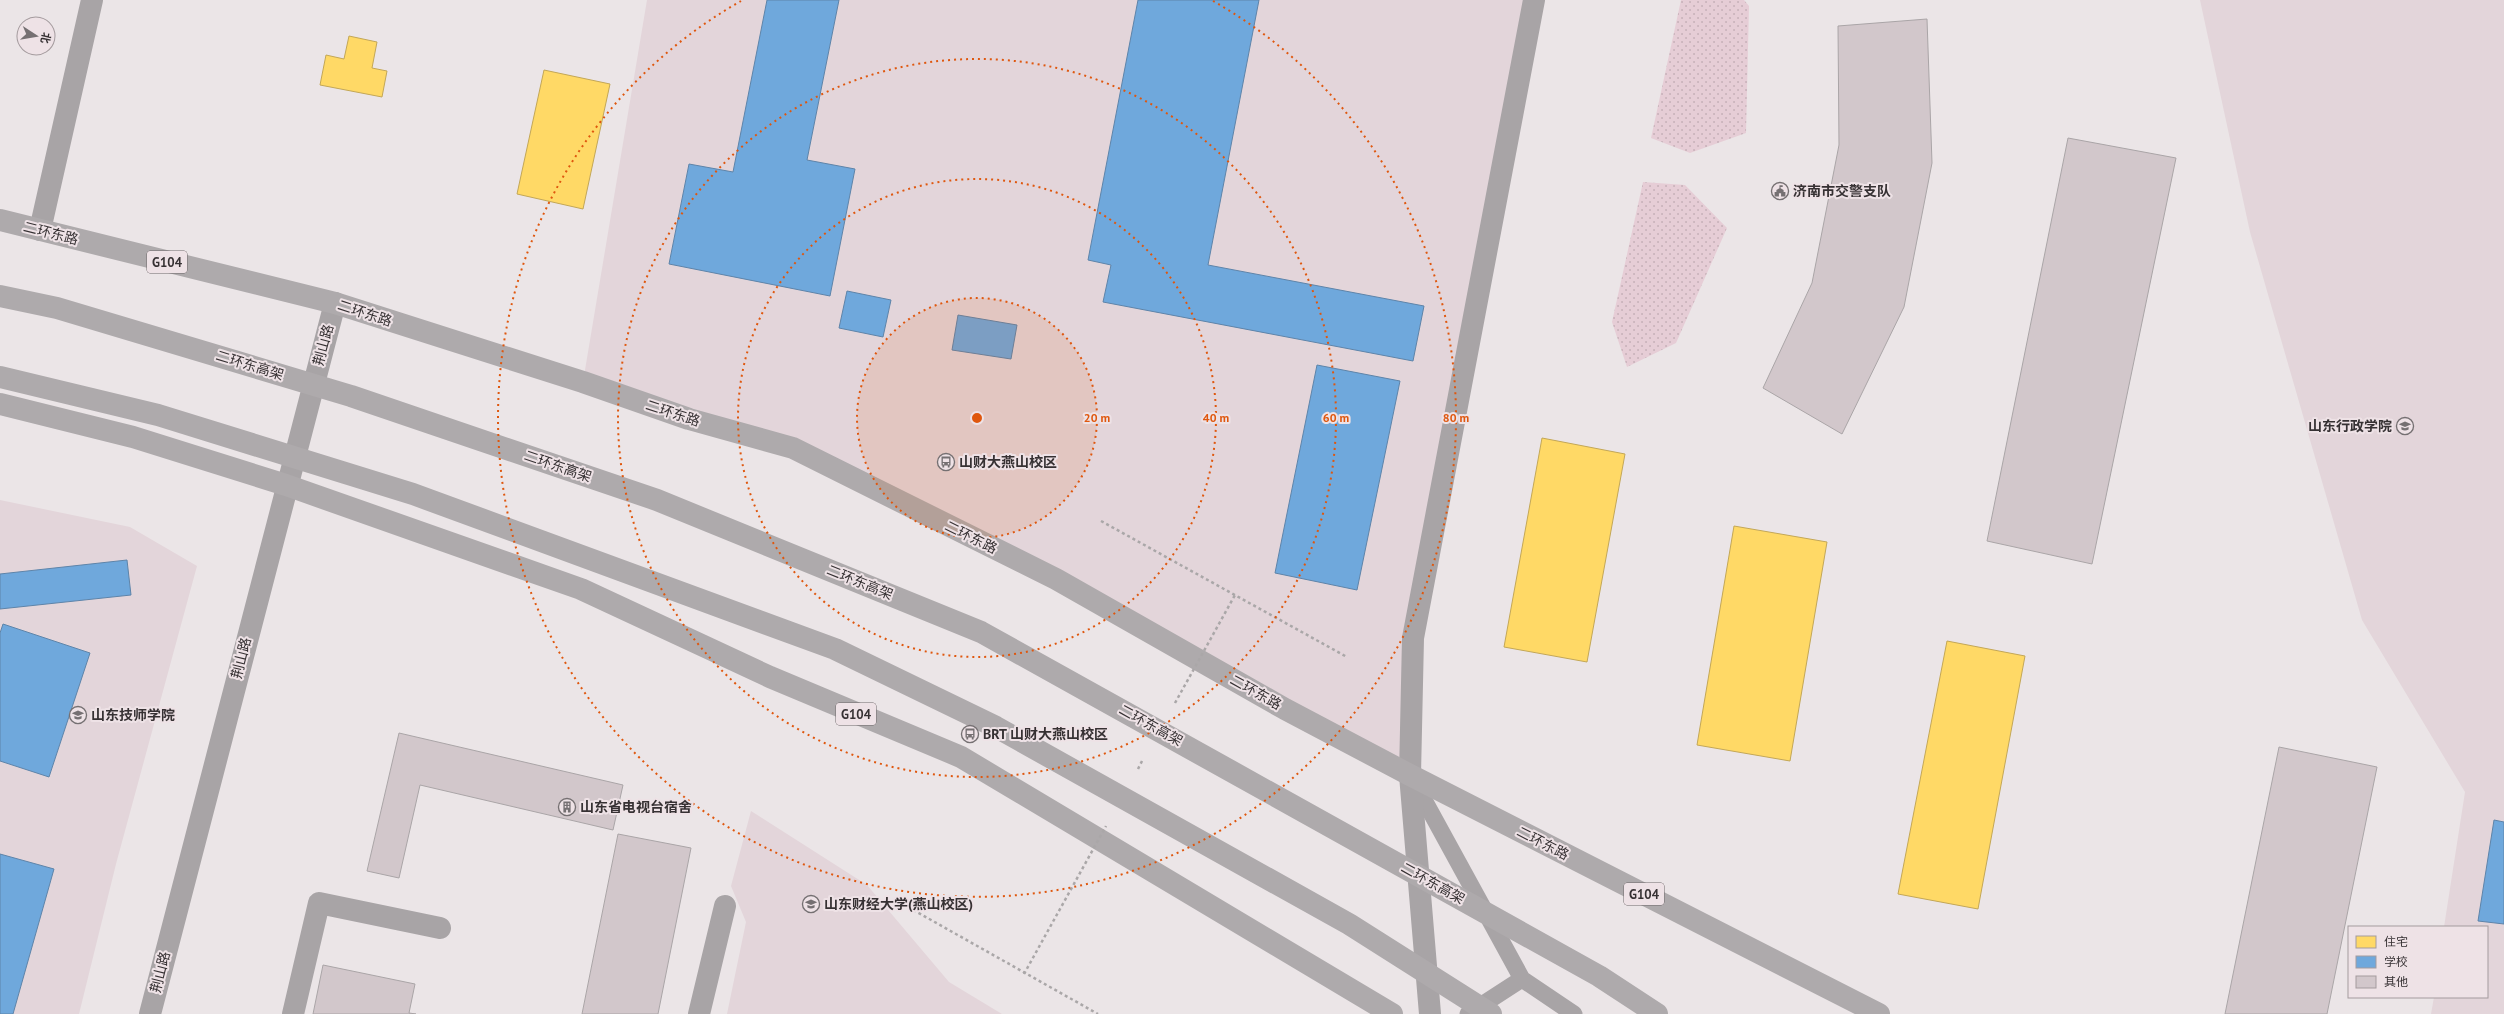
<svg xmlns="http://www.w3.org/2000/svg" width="2504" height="1014" viewBox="0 0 2504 1014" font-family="'PT Sans','Noto Sans SC',sans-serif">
  <defs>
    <pattern id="grass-dots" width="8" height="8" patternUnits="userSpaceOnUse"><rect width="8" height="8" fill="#e6cdd6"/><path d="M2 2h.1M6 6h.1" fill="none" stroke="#c6b0b8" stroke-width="1.8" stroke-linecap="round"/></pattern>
  </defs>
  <rect width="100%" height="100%" fill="#ebe5e7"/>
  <path fill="#e3d5da" d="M 647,0 L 1534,0 L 1413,638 L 1410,775 L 793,448 L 583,382 Z
    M 2200,0 L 2504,0 L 2504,1014 L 2431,1014 L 2434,997 L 2487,997 L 2487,927 L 2444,927 L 2465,792 L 2362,620 L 2250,232 Z
    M 0,500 L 130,527 L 197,566 L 116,864 L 79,1014 L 0,1014 Z
    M 751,811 L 867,885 L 949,982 L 1002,1014 L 727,1014 L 746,922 L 731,886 Z"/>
  <path fill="url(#grass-dots)" d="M 1681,0 L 1744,0 L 1749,6 L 1746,133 L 1690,153 L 1651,138 Z
    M 1643,182 L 1685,185 L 1727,228 L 1676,343 L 1627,367 L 1612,322 Z"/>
  <path fill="#ffd966" stroke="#c3a757" d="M 349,36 L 377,42 L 372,68 L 387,71 L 382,97 L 320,85 L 326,55 L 344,59 Z
    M 544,70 L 610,84 L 583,209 L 517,194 Z
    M 1542,438 L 1625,454 L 1587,662 L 1504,647 Z
    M 1734,526 L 1827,542 L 1790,761 L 1697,745 Z
    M 1947,641 L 2025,656 L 1978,909 L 1898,894 Z"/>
  <path fill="#6fa8dc" stroke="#5e84a9" d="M 767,0 L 839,0 L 807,160 L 855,169 L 830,296 L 669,264 L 689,164 L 733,172 Z
    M 1138,0 L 1259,0 L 1208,265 L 1424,306 L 1413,361 L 1103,302 L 1111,265 L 1088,260 Z
    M 847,291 L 891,300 L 883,337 L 839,328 Z
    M 958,315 L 1017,325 L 1011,359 L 952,350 Z
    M 1317,365 L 1400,381 L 1357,590 L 1275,573 Z
    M 127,560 L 131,595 L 0,609 L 0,574 Z
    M 3,624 L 90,653 L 49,777 L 0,761 L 0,633 Z
    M 2494,820 L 2504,822 L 2504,924 L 2478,921 Z
    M 0,854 L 54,869 L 13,1014 L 0,1014 Z"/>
  <path fill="#d2c7cb" stroke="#aaa5a7" d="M 1927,19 L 1932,163 L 1904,307 L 1842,434 L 1763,388 L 1812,283 L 1839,145 L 1838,26 Z
    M 2068,138 L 2176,158 L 2092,564 L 1987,541 Z
    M 399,733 L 623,785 L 613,830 L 420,785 L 399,878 L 367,871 Z
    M 2279,747 L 2377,767 L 2327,1014 L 2225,1014 Z
    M 618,834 L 691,848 L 658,1014 L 582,1014 Z
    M 323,965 L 415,984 L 409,1013 L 416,1014 L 313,1014 Z"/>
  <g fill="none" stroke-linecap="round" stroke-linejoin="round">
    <path stroke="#aaa7a8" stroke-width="2.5" stroke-dasharray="3 3" stroke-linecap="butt" d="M 1101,521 L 1347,657
      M 908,907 L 1098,1014"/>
    <path stroke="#a8a4a6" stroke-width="17" d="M 1412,778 L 1522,979 L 1574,1014
      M 1468,1014 L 1522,979"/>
    <path stroke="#a8a4a6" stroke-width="22" d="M 40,230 L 92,0
      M 293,1014 L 319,903 L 440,928
      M 699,1014 L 725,906
      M 1430,1014 L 1410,775 L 1413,638 L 1534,0"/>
    <path stroke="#a8a4a6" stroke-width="22" d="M 150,1014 L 335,303"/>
    <path stroke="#aeaaac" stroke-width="22" d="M 0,220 L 335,303 L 583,382 L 689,419 L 793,448 L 1056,579 L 1285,709 L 1410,775 L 1879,1014
      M 0,404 L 133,437 L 286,485 L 581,589 L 770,677 L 961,757 L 1392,1014"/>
    <path stroke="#aaa7a8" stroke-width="2.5" stroke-dasharray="3 3" stroke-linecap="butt" d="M 1175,703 L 1235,595
      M 1138,769 L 1143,759
      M 1024,974 L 1106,826"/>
    <path stroke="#aeaaac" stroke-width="22" d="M 0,296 L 57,308 L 351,396 L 657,500 L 981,632 L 1599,976 L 1657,1014
      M 0,377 L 158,415 L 413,494 L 835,649 L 996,727 L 1349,924 L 1491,1014"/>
  </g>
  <circle cx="977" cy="418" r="120" fill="#df570e" fill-opacity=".12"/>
  <g fill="none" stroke="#df570e" stroke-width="2" stroke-dasharray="2 4">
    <circle cx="977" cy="418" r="120"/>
    <circle cx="977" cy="418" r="239"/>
    <circle cx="977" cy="418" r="359"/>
    <path d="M1213 1A479 479 0 1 1 741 1"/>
  </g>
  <defs>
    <g id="civic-ring" transform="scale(0.9)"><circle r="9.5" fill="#eee2e6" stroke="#757072" stroke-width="1.5"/><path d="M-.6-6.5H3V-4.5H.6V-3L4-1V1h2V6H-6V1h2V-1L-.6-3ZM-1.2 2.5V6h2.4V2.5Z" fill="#757072"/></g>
    <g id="university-ring" transform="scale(0.9)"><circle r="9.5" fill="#eee2e6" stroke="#757072" stroke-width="1.5"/><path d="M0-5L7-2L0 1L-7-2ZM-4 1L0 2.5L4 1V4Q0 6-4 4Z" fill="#757072"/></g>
    <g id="bus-ring" transform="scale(0.9)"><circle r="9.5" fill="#eee2e6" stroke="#757072" stroke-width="1.5"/><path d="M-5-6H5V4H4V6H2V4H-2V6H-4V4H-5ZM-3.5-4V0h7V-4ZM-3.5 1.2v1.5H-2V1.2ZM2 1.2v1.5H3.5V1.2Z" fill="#757072"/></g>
    <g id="building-ring" transform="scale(0.9)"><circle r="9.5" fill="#eee2e6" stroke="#757072" stroke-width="1.5"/><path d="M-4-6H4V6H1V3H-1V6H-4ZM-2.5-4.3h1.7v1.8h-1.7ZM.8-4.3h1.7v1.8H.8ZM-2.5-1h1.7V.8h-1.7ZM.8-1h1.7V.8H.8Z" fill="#757072"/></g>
  </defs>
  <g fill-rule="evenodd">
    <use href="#civic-ring" x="1780" y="191"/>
    <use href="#university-ring" x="2405" y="426"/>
    <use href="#bus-ring" x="946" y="462"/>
    <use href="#university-ring" x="78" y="715"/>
    <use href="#bus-ring" x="970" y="734"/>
    <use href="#building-ring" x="567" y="807"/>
    <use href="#university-ring" x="811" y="904"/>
  </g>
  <g text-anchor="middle" stroke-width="4" stroke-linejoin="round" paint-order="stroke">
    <g fill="#eee2e6" stroke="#6d6669" stroke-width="1">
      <rect x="147" y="251" width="40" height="22" rx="3"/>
      <rect x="836" y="703" width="40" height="22" rx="3"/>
      <rect x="1624" y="883" width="40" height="22" rx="3"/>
    </g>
    <g font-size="13" font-weight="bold" fill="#363133">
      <text x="167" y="267">G104</text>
      <text x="856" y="719">G104</text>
      <text x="1644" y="899">G104</text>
    </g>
    <g font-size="14" font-weight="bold" fill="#363133" stroke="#eee2e6" text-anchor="start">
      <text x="1793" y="196">济南市交警支队</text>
      <text x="2392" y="431" text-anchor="end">山东行政学院</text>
      <text x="959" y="467">山财大燕山校区</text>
      <text x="91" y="720">山东技师学院</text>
      <text x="983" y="739">BRT 山财大燕山校区</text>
      <text x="580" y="812">山东省电视台宿舍</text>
      <text x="824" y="909">山东财经大学(燕山校区)</text>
    </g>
    <g font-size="14" fill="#363133" stroke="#eee2e6">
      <text transform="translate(51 233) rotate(14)" y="5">二环东路</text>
      <text transform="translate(365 313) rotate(18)" y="5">二环东路</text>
      <text transform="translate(323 345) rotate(-75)" y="5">荆山路</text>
      <text transform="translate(250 365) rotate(17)" y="5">二环东高架</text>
      <text transform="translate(673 413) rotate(18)" y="5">二环东路</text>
      <text transform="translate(558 466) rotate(19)" y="5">二环东高架</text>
      <text transform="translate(971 537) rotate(26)" y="5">二环东路</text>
      <text transform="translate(860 582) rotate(22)" y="5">二环东高架</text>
      <text transform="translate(241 658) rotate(-76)" y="5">荆山路</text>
      <text transform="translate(1256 692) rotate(29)" y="5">二环东路</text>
      <text transform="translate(1151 725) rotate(29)" y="5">二环东高架</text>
      <text transform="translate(1543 843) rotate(27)" y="5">二环东路</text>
      <text transform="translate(1433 883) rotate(29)" y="5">二环东高架</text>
      <text transform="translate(160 972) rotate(-76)" y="5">荆山路</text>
    </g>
  </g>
  <circle cx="977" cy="418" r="6" fill="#df570e" stroke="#eee2e6" stroke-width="2"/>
  <g font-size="12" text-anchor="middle" font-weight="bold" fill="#df570e" stroke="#eee2e6" stroke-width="4" stroke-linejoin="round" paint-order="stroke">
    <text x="1097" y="422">20 m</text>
    <text x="1216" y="422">40 m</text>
    <text x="1336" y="422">60 m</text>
    <text x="1456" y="422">80 m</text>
  </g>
  <rect x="2348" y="926" width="140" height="72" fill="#eee2e6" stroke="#a49b9e"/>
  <rect x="2356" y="936" width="20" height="12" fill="#ffd966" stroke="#a49b9e"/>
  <text x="2384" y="946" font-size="12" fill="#363133">住宅</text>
  <rect x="2356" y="956" width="20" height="12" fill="#6fa8dc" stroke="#a49b9e"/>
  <text x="2384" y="966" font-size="12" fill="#363133">学校</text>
  <rect x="2356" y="976" width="20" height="12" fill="#d2c7cb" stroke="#a49b9e"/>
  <text x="2384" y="986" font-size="12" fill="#363133">其他</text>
  <g transform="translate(36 36) rotate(102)"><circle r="19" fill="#eee2e6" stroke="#a49b9e"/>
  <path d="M0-3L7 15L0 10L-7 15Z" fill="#757072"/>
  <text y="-6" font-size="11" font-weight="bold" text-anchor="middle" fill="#363133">北</text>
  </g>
</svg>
